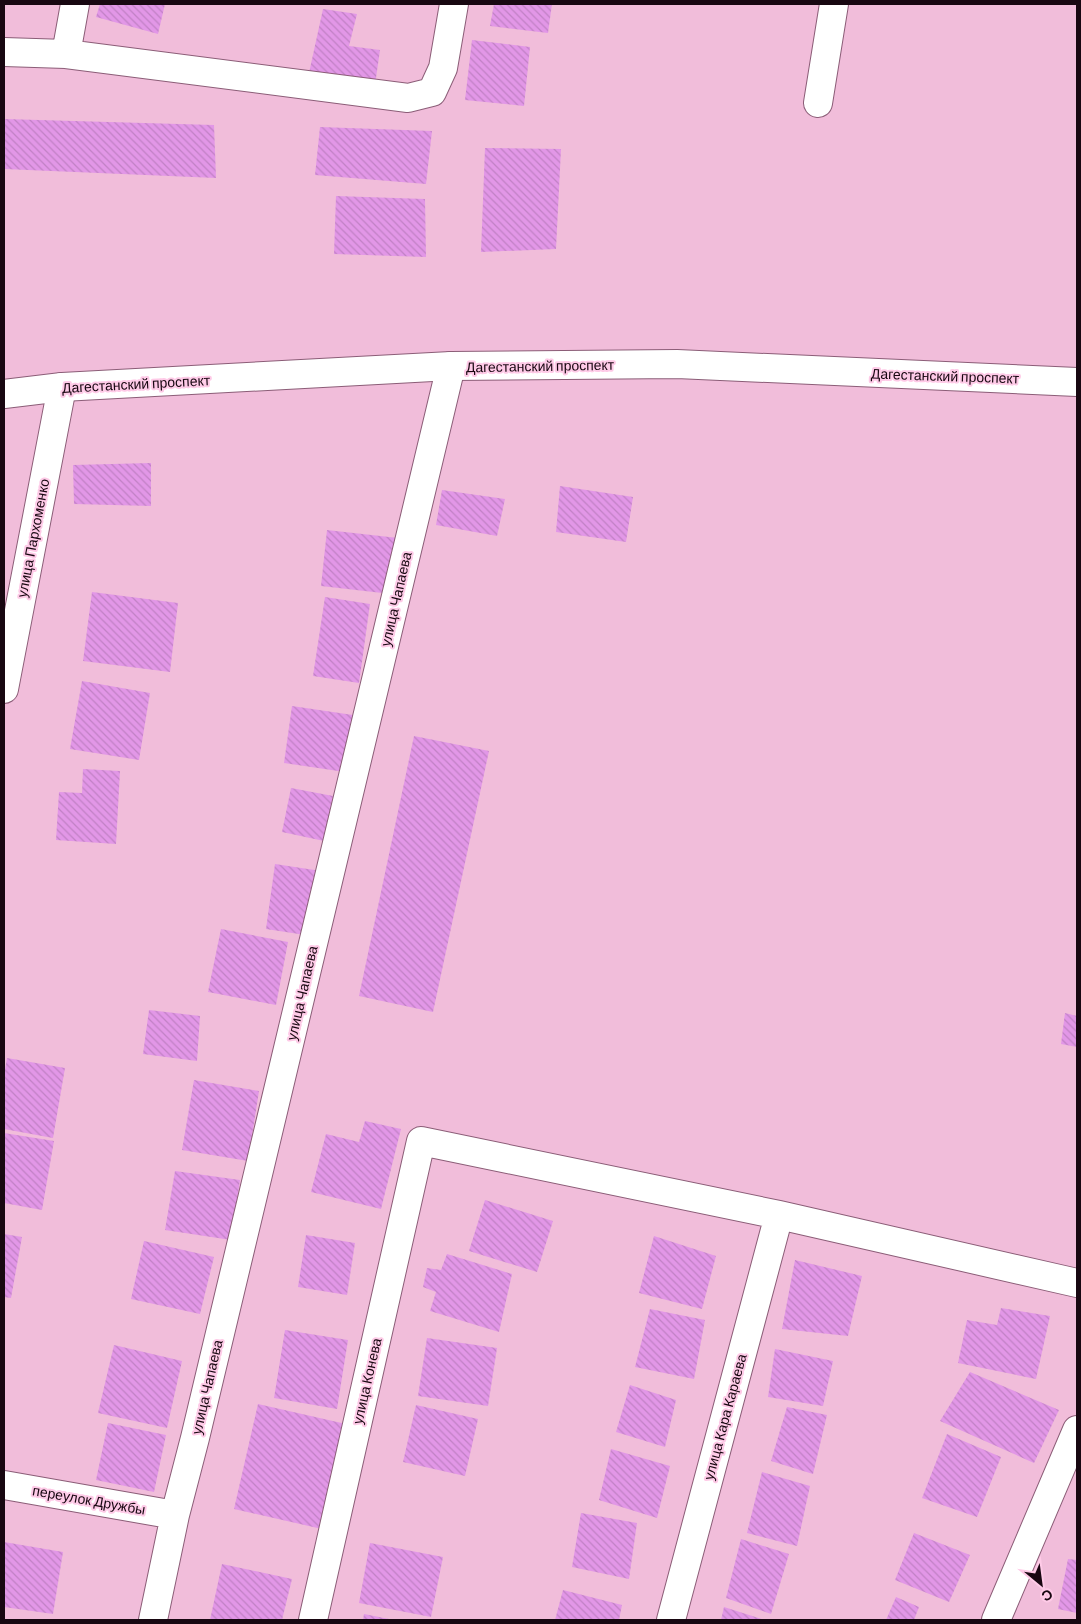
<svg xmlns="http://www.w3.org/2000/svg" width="1081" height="1624" viewBox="0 0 1081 1624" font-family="Barlow,sans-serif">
  <defs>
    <pattern id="building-back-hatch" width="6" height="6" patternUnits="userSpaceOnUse" patternTransform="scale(1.25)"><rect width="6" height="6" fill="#e297e7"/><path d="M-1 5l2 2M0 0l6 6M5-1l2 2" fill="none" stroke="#c181c5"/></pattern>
  </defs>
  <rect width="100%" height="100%" fill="#f1bdda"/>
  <path fill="url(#building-back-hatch)" d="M 100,4 L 165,4 L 158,34 L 96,17 Z
    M 494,4 L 552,4 L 548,33 L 490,26 Z
    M 323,9 L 357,14 L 349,46 L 380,50 L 375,85 L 309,73 Z
    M 472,40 L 530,47 L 524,106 L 465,100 Z
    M 4,119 L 214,125 L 216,178 L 4,169 Z
    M 320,127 L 432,131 L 426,184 L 315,175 Z
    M 485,148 L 561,149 L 556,249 L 481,252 Z
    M 336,196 L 425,199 L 426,257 L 334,254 Z
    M 151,463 L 151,506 L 74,504 L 73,465 Z
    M 560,486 L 633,497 L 626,542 L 556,532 Z
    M 442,490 L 505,499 L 497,536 L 436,525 Z
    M 327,530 L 398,538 L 391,594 L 321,586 Z
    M 92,592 L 178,603 L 170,672 L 83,661 Z
    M 325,597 L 370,604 L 359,683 L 313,676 Z
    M 82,681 L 150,693 L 139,760 L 70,749 Z
    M 292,706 L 353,715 L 345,772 L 284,763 Z
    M 414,736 L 489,751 L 433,1012 L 359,996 Z
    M 83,769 L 120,771 L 116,844 L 56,840 L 59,792 L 82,793 Z
    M 291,788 L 333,796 L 324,841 L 282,832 Z
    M 275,864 L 321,871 L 312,936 L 266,929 Z
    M 221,929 L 288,942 L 276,1005 L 208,992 Z
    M 149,1010 L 200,1016 L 197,1061 L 143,1054 Z
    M 1065,1013 L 1077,1016 L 1077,1047 L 1061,1044 Z
    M 7,1058 L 65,1068 L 53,1138 L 4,1129 L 4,1076 Z
    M 194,1080 L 259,1091 L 248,1161 L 182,1150 Z
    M 365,1121 L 401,1129 L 381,1209 L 311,1192 L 326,1134 L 359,1142 Z
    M 4,1133 L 54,1141 L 42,1210 L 4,1203 Z
    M 175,1171 L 240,1180 L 231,1240 L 165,1230 Z
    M 485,1200 L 553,1221 L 537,1272 L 469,1251 Z
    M 4,1234 L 22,1237 L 11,1298 L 4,1297 Z
    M 306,1235 L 355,1243 L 347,1295 L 298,1287 Z
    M 654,1236 L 716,1256 L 702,1309 L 639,1293 Z
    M 144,1241 L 214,1257 L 200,1314 L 131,1299 Z
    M 447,1254 L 512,1274 L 499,1332 L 430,1311 L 436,1292 L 423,1287 L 427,1268 L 441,1270 Z
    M 795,1260 L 862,1276 L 848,1336 L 782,1329 Z
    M 1001,1308 L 1050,1316 L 1036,1379 L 958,1363 L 967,1320 L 997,1325 Z
    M 650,1309 L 705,1320 L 694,1379 L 635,1367 Z
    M 285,1330 L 348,1340 L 337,1409 L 274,1398 Z
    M 427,1338 L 497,1348 L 488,1406 L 418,1396 Z
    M 114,1345 L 182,1361 L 167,1428 L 98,1413 Z
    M 775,1349 L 833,1361 L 823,1406 L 768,1397 Z
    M 970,1372 L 1059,1410 L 1034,1463 L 940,1421 Z
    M 630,1385 L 676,1400 L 665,1447 L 616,1432 Z
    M 258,1404 L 346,1424 L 322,1529 L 234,1509 Z
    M 416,1405 L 478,1419 L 465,1476 L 403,1462 Z
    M 787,1407 L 827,1415 L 813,1474 L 771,1461 Z
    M 108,1423 L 166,1435 L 154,1492 L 96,1480 Z
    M 947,1434 L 1001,1457 L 977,1517 L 922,1498 Z
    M 611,1449 L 670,1466 L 657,1518 L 599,1500 Z
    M 762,1472 L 810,1486 L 797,1546 L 747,1533 Z
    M 581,1513 L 637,1523 L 629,1579 L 572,1567 Z
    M 914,1533 L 970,1555 L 949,1602 L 895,1580 Z
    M 741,1539 L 789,1554 L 771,1614 L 726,1598 Z
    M 4,1542 L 63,1552 L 53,1614 L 4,1607 Z
    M 370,1543 L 443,1557 L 431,1617 L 359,1603 Z
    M 1068,1559 L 1077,1560 L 1077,1613 L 1058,1609 Z
    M 222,1564 L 292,1579 L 282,1620 L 210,1620 Z
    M 563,1590 L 622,1605 L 619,1620 L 555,1620 Z
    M 896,1597 L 919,1607 L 914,1620 L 886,1620 Z
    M 724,1607 L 765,1620 L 721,1620 Z
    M 364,1614 L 389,1619 L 389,1620 L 363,1620 Z"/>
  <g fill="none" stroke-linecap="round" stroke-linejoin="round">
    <g stroke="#8b5d77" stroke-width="30">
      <path id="minor" d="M 4,52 L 66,54 L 408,98 L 432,92 L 443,68 L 454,4
        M 66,54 L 75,4
        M 818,103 L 834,4
        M 4,689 L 62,387
        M 4,1485 L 175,1515
        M 153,1620 L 175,1515 L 195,1438 L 451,366
        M 313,1620 L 421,1141 L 779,1215 L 1077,1283
        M 671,1620 L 779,1215
        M 996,1620 L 1077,1430"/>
    </g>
    <g stroke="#8b5d77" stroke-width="30">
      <path id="highway" d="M 4,394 L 62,387 L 451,366 L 677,364 L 1077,382"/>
    </g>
    <use href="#minor" stroke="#fff" stroke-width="28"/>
    <use href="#highway" stroke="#fff" stroke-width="28"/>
  </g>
  <g text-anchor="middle" stroke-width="4" stroke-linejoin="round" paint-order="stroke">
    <g font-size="14" fill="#180711" stroke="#fecae7">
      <text transform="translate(540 366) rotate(-1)" y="5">Дагестанский проспект</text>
      <text transform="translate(945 376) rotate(2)" y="5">Дагестанский проспект</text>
      <text transform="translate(136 384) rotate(-3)" y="5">Дагестанский проспект</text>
      <text transform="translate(33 538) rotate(-79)" y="5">улица Пархоменко</text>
      <text transform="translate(396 599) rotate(-77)" y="5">улица Чапаева</text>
      <text transform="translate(302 993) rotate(-77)" y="5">улица Чапаева</text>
      <text transform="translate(367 1381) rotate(-77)" y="5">улица Конева</text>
      <text transform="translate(207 1387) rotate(-77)" y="5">улица Чапаева</text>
      <text transform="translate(725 1417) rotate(-75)" y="5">улица Кара Караева</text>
      <text transform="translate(89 1500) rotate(10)" y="5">переулок Дружбы</text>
    </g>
  </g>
  <rect width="1081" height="1624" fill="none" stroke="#180711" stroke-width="10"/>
  <g transform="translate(1041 1584) rotate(151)" stroke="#fecae7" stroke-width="4" paint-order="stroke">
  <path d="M0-4L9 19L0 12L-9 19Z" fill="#180711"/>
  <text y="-8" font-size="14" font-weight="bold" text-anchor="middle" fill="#180711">С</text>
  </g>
</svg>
